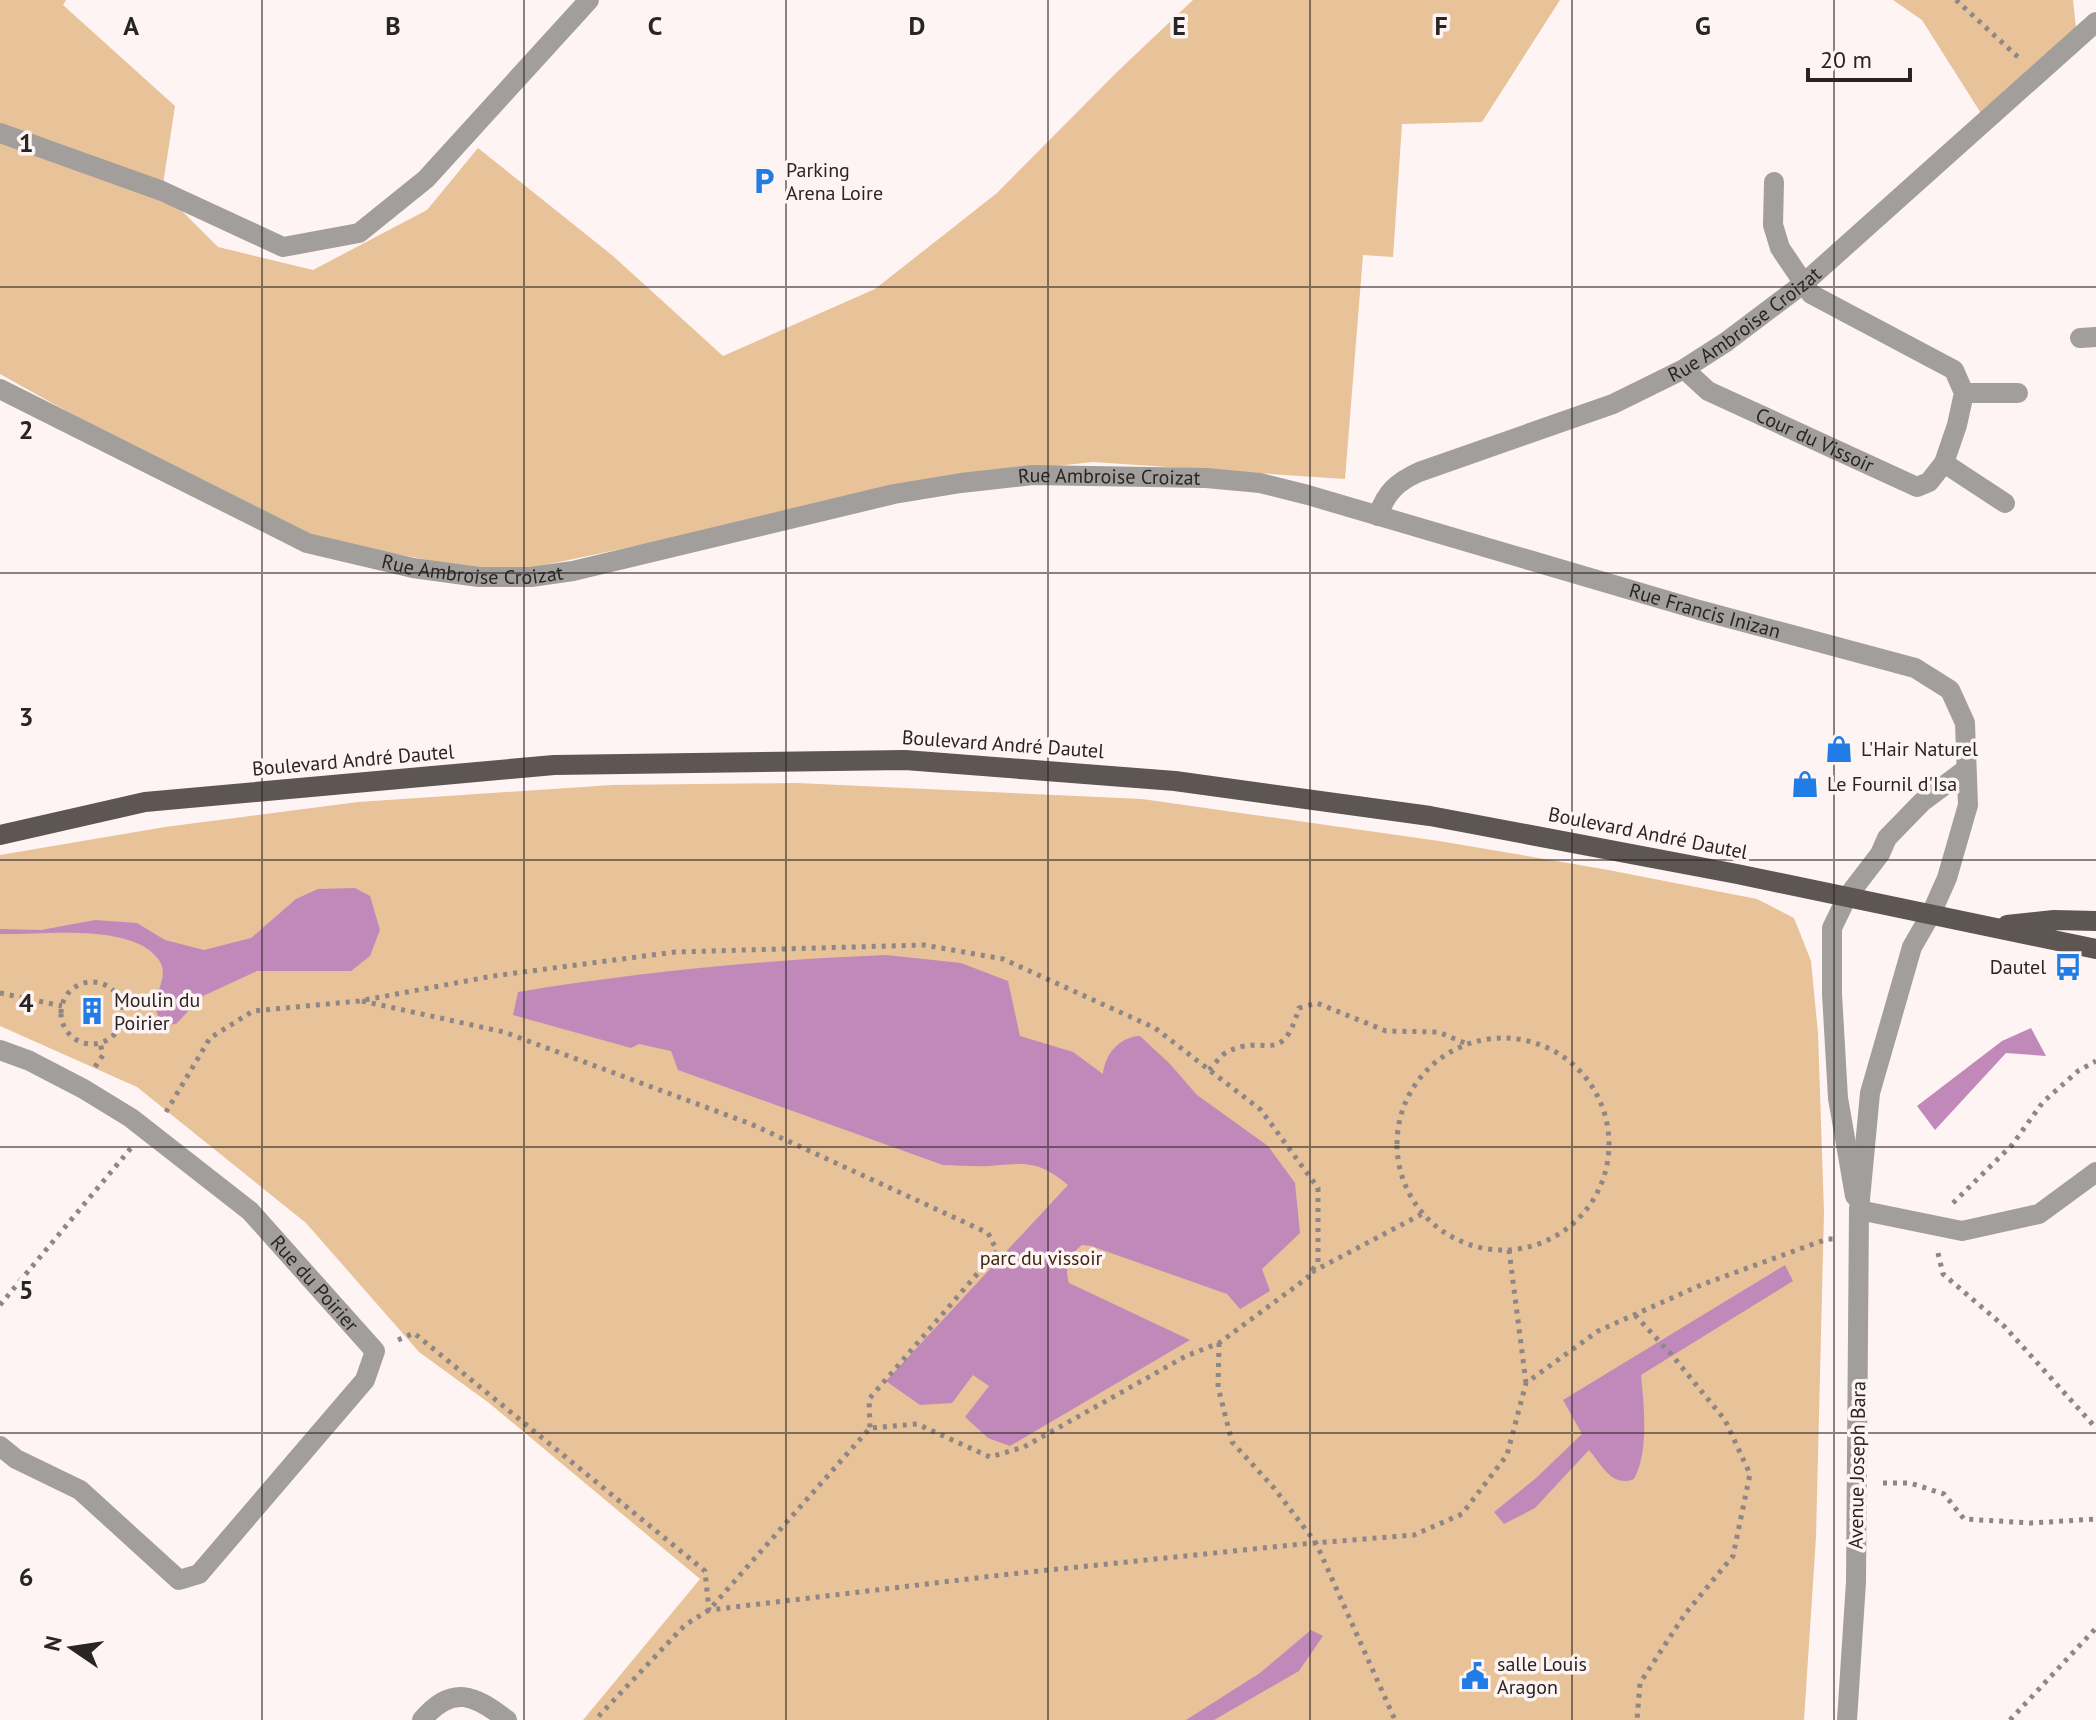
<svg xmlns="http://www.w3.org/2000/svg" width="2096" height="1720" viewBox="0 0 2096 1720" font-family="'PT Sans',sans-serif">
  <rect width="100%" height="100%" fill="#fef4f4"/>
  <path fill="#e8c298" d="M 0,0 L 66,0 L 63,5 L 175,106 L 162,191 L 218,247 L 313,270 L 427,210 L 478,148 L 613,256 L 723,356 L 875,289 L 997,193 L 1117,72 L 1193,0 L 1560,0 L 1482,122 L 1402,124 L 1393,257 L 1363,255 L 1345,479 L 1093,462 L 973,475 L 502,574 L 317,539 L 267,523 L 0,374 Z
    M 1893,0 L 2073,0 L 2076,28 L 1984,118 L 1922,20 Z
    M 797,783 L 1142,799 L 1439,841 L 1603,869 L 1757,899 L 1794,918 L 1811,961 L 1818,1033 L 1824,1212 L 1816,1537 L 1804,1720 L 583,1720 L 700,1579 L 489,1403 L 419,1352 L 306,1223 L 137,1087 L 0,1026 L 0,855 L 165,827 L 358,802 L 612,785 Z"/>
  <path fill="#c089ba" d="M 355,888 L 370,896 L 380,930 L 370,956 L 351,971 L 257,971 L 203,996 L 176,1024 L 162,1025 C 160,1019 156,1013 156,1007 C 154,991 170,977 159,960 C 133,922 42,935 0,934 L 0,929 L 41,930 L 95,920 L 137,923 L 165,940 L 204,950 L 251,938 L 296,899 L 318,889 Z
    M 886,955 L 961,963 L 1008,981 L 1020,1036 L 1073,1052 L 1103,1074 C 1105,1054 1119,1037 1140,1036 L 1170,1064 L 1197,1095 L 1268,1146 L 1295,1183 L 1300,1233 L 1262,1269 L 1270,1291 L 1240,1309 L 1227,1294 L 1091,1246 L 1082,1245 C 1069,1255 1064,1267 1069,1283 L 1190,1340 L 1010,1446 L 988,1438 L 965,1417 L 989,1386 L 973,1375 L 952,1403 L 920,1405 L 886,1381 L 1068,1185 C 1038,1160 1026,1163 989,1166 C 974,1167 958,1165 943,1165 L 678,1070 L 671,1051 L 639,1044 L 631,1048 L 513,1015 L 518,992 C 639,972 763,960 886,955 Z
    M 2031,1028 L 2046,1056 L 2006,1053 L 1935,1130 L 1917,1106 L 2002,1041 Z
    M 1785,1265 L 1793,1281 L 1641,1375 C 1644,1405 1649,1452 1634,1479 C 1612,1488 1602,1465 1589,1450 L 1535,1508 L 1504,1524 L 1494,1512 L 1535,1479 L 1582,1434 L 1563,1400 Z
    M 1311,1630 L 1323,1636 L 1299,1671 L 1214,1720 L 1186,1720 L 1260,1673 Z"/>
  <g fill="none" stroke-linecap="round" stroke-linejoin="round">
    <path stroke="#8e8786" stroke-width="5" stroke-dasharray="4 6" stroke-linecap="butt" d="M 1956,0 L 2019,58
      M61 1013a31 31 0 1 1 62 0a31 31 0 1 1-62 0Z
      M 0,993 L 62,1006
      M 362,1001 L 504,1032 L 751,1124 L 988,1233 L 997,1251 L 869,1399 L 870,1428
      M1397 1144a106 106 0 1 1 212 0a106 106 0 1 1-212 0Z
      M 95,1067 L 103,1055 L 100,1043
      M 1209,1070 C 1214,1065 1221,1055 1227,1052 C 1266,1032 1281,1069 1299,1008 L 1317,1003 L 1386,1031 L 1438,1032 L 1465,1043
      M 166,1112 L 210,1038 L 253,1011 L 359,1001 L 493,976 L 675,952 L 924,945 L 1003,959 L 1155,1028 L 1261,1110 L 1318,1188 L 1318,1262 L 1307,1278 L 1219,1343 L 1186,1356 L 1024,1447 L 990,1457 L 917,1424 L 870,1428 L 709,1610 L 685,1625 L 595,1720
      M 1953,1203 L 2012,1145 L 2043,1102 L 2078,1071 L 2096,1061
      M 1509,1250 L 1526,1383
      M 1938,1253 L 1943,1274 L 2005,1327 L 2096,1428
      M 1312,1272 L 1422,1214
      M 0,1305 L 131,1148
      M 1635,1315 L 1671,1354 L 1725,1420 L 1750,1474 L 1733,1556 L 1685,1614 L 1640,1683 L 1637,1720
      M 398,1340 L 414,1333 L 705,1571 L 709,1610 L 1010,1574 L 1302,1544 L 1414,1535 L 1462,1514 L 1507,1455 L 1526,1383 L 1598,1331 L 1701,1285 L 1827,1239 L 1834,1239
      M 1219,1343 L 1218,1387 L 1232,1442 L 1274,1488 L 1316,1543 L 1395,1720
      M 1883,1483 L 1910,1483 L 1944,1494 L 1964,1519 L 2031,1523 L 2096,1519
      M 2010,1720 L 2096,1628"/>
    <g stroke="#a29e9c" stroke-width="20">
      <path d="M 0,133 L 162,191 L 283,247 L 359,233 L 426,179 L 589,0"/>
      <path d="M 2080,338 L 2096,337"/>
      <path id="s1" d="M 1684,369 L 1708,391 L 1917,487 L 1929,482 L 1944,463 L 1957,425 L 1964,393 L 1954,370 L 1811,294 L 1780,248 L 1773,225 L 1774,182"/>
      <path id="s2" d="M 0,389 L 307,543 L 413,568 L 479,577 L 531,577 L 573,571 L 894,494 L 961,483 L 1033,475 L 1206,478 L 1260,483 L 1308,495 L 1699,610 L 1915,668 L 1950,690 L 1965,723 L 1968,805 L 1947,878 L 1931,914 L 1912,947 L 1870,1093 L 1859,1210 L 1856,1582 L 1847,1720"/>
      <path d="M 1964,393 L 2018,393"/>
      <path d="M 1944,463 L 2005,503"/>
      <path id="s3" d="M 1378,516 C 1386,492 1397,482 1419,472 L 1613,404 L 1684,369 L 1726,342 L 1803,284 L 2096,22"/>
      <path id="s4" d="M 0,1050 L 30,1061 L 82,1088 L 131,1118 L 250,1211 L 375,1351 L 365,1380 L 199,1574 L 179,1580 L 80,1490 L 16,1459 L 0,1446"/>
      <path d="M 1855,1196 L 1838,1098 L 1832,994 L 1832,928 L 1847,897 L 1880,854 L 1887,838 L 1922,802 L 1965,770"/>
      <path d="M 1859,1210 L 1962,1231 L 2039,1214 L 2096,1172"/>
      <path d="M 422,1720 C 452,1684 475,1695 507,1720"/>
    </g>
    <path stroke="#5e5653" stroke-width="20" d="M 0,835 L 145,802 L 554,765 L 905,760 L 1175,781 L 1430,816 L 1737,874 L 2096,949
      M 2007,925 L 2054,920 L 2096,921"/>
  </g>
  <path fill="none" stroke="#292524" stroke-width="2" stroke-opacity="0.55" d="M 262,0 L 262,1720M 524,0 L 524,1720M 786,0 L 786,1720M 1048,0 L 1048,1720M 1310,0 L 1310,1720M 1572,0 L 1572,1720M 1834,0 L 1834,1720M 0,287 L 2096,287M 0,573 L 2096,573M 0,860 L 2096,860M 0,1147 L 2096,1147M 0,1433 L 2096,1433"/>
  <defs>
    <g id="parking-bare" transform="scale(2.16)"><path d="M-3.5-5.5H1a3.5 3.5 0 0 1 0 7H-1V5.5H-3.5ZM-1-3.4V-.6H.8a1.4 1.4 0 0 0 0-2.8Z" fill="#227ce5" stroke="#fef4f4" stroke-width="2.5" paint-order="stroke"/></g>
    <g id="shop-bare" transform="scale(2.16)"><path d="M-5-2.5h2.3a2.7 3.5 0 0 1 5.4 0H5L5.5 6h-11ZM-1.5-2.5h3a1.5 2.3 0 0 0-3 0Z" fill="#227ce5" stroke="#fef4f4" stroke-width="2.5" paint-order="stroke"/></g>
    <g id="bus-bare" transform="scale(2.16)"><path d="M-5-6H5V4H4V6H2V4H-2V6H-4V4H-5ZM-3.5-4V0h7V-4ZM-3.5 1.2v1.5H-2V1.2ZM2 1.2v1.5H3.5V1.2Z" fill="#227ce5" stroke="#fef4f4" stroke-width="2.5" paint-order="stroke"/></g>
    <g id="building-bare" transform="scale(2.16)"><path d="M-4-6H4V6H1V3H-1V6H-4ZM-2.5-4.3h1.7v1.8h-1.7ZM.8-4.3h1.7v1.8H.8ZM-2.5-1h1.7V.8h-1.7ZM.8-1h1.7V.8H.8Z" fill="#227ce5" stroke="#fef4f4" stroke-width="2.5" paint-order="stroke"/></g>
    <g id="civic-bare" transform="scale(2.16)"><path d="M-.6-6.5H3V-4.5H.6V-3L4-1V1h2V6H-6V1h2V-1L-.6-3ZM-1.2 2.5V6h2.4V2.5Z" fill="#227ce5" stroke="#fef4f4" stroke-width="2.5" paint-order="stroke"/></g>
  </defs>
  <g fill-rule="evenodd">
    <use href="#parking-bare" x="764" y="181"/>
    <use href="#shop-bare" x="1839" y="749"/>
    <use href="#shop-bare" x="1805" y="784"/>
    <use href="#bus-bare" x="2068" y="967"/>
    <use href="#building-bare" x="92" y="1011"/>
    <use href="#civic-bare" x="1475" y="1676"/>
  </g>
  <g text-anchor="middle" stroke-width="7" stroke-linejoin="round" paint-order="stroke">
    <g font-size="20" fill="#292524" stroke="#fef4f4" text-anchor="start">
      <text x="786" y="177">Parking<tspan x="786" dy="23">Arena Loire</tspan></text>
      <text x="1861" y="756">L'Hair Naturel</text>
      <text x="1827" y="791">Le Fournil d'Isa</text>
      <text x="2046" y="974" text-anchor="end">Dautel</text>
      <text x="114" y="1007">Moulin du<tspan x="114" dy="23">Poirier</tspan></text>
      <text x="1497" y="1671">salle Louis<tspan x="1497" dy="23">Aragon</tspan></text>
    </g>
    <g font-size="20" fill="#292524" stroke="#fef4f4">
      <text dy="7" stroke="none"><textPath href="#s3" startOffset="422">Rue Ambroise Croizat</textPath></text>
      <text dy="7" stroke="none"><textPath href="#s1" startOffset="150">Cour du Vissoir</textPath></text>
      <text dy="7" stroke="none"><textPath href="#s2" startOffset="1160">Rue Ambroise Croizat</textPath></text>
      <text dy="7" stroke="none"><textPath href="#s2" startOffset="512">Rue Ambroise Croizat</textPath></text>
      <text dy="7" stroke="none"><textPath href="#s2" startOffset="1774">Rue Francis Inizan</textPath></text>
      <text transform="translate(1003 744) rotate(4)" y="7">Boulevard André Dautel</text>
      <text transform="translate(353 760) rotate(-5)" y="7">Boulevard André Dautel</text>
      <text transform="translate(1648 833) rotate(11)" y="7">Boulevard André Dautel</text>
      <text dy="7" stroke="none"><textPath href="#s4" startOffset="396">Rue du Poirier</textPath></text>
      <text transform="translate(1857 1465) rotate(-89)" y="7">Avenue Joseph Bara</text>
    </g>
    <g font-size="20" fill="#3b260d" stroke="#fef4f4">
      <text x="1041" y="1265">parc du vissoir</text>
    </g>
  </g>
  <g font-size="26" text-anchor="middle" font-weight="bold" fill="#292524" stroke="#fef4f4" stroke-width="7" stroke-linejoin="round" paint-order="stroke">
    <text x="131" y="35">A</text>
    <text x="393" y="35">B</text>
    <text x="655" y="35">C</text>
    <text x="917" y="35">D</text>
    <text x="1179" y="35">E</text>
    <text x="1441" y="35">F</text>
    <text x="1703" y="35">G</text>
    <text x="26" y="152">1</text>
    <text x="26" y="439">2</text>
    <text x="26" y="726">3</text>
    <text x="26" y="1012">4</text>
    <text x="26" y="1299">5</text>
    <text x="26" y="1586">6</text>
  </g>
  <g transform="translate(72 1648) rotate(283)" stroke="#fef4f4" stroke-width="6" paint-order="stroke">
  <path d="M0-6L14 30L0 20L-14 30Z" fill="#292524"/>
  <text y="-12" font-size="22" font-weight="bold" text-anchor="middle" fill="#292524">N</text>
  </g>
  <path d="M1808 68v12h102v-12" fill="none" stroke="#292524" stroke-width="4"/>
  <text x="1820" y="68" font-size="24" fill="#292524" stroke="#fef4f4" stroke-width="6" paint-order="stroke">20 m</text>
</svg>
